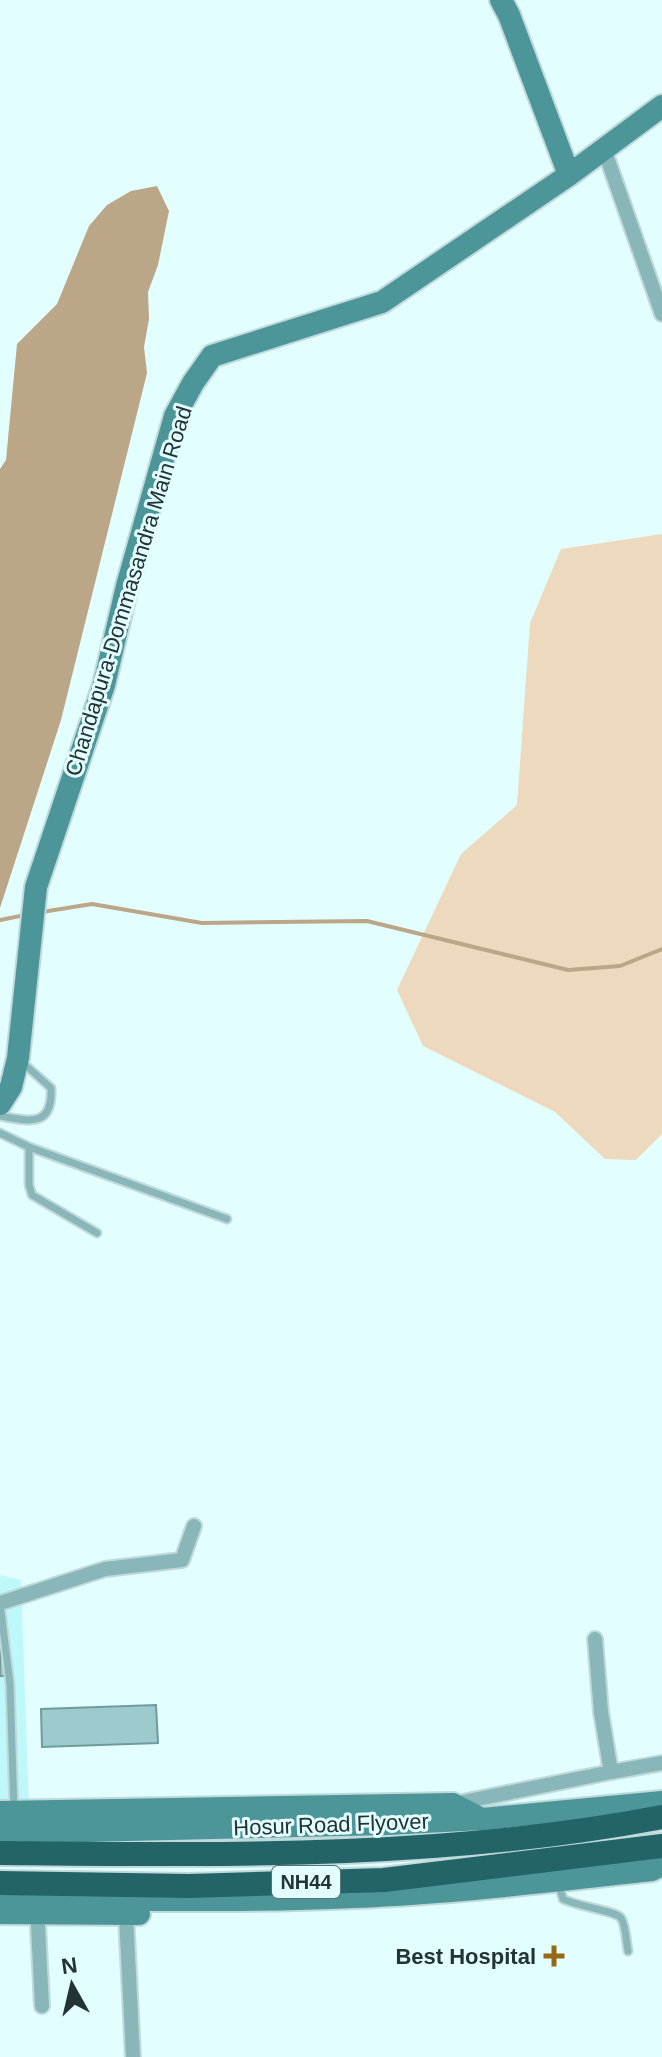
<svg xmlns="http://www.w3.org/2000/svg" width="662" height="2057" viewBox="0 0 662 2057" font-family="Arial,sans-serif">
  <rect width="100%" height="100%" fill="#e3feff"/>
  <path fill="#bff8fa" d="M 0,1575 L 21,1580 L 29,1809 L 0,1809 Z"/>
  <path fill="#edd9bd" d="M 662,534 L 662,1134 L 636,1160 L 605,1159 L 555,1112 L 423,1046 L 397,990 L 461,854 L 517,805 L 530,623 L 561,549 Z"/>
  <path fill="#bca688" d="M 157,186 L 169,211 L 158,265 L 148,292 L 149,319 L 144,347 L 147,373 L 61,720 L 0,908 L 0,469 L 6,460 L 17,344 L 57,304 L 89,226 L 107,205 L 131,191 Z"/>
  <g fill="none" stroke-linecap="round" stroke-linejoin="round">
    <path stroke="#bca688" stroke-width="4" d="M 42,912 L 92,904 L 202,923 L 367,921 L 568,970 L 620,966 L 662,949
      M 0,920 L 25,915"/>
  </g>
  <path fill="#9dcbcd" stroke="#709b9d" stroke-width="2" d="M 0,1648 L 3,1648 L 4,1676 L 0,1676 Z
    M 156,1705 L 158,1743 L 42,1747 L 41,1709 Z"/>
  <g fill="none" stroke-linecap="round" stroke-linejoin="round">
    <g stroke="#c0dadb" stroke-width="11">
      <path id="lane" d="M 0,1116 C 29,1121 53,1128 51,1088 L 23,1063
        M 0,1133 L 29,1147 L 227,1219
        M 29,1147 L 29,1185 L 32,1195 L 97,1233
        M 0,1603 L 10,1684 L 14,1810
        M 558,1882 L 563,1899 C 576,1906 616,1911 621,1918 C 626,1926 626,1941 628,1951"/>
    </g>
    <g stroke="#c0dadb" stroke-width="18">
      <path id="street" d="M 604,149 L 662,314
        M 0,1603 L 105,1569 L 182,1560 L 194,1526
        M 611,1772 L 662,1763
        M 453,1804 L 611,1772 L 601,1712 L 595,1639
        M 37,1906 L 42,2006
        M 126,1915 L 133,2057"/>
    </g>
    <g stroke="#c0dadb" stroke-width="26">
      <path id="secondary" d="M 501,0 L 509,15 L 569,175
        M 0,1104 L 11,1087 L 18,1058 L 36,887 L 104,685 L 127,586 L 175,416 L 193,383 L 212,356 L 382,302 L 569,175 L 662,106
        M 0,1812 L 453,1804 L 480,1818
        M 0,1833 L 387,1824 L 482,1819 L 662,1802
        M 0,1899 C 118,1898 236,1903 354,1897 C 454,1893 553,1881 652,1870 L 662,1865
        M 1,1913 L 139,1914"/>
    </g>
    <g stroke="#c0dadb" stroke-width="28">
      <path id="highway" d="M 0,1853 C 222,1855 443,1859 662,1817
        M 0,1883 L 189,1886 L 384,1880 L 662,1846"/>
    </g>
    <use href="#lane" stroke="#89b6b9" stroke-width="7"/>
    <use href="#street" stroke="#89b6b9" stroke-width="14"/>
    <use href="#secondary" stroke="#4c969a" stroke-width="22"/>
    <use href="#highway" stroke="#226467" stroke-width="24"/>
  </g>
  <path fill="#966916" stroke="#e3feff" stroke-width="3" d="M550 1944h8v8h8v8h-8v8h-8v-8h-8v-8h8z"/>
  <g text-anchor="middle" stroke-width="6" stroke-linejoin="round" paint-order="stroke">
    <rect fill="#e3feff" stroke="#5c7172" stroke-width="2" x="272" y="1866" width="68" height="32" rx="6"/>
    <g font-size="20" font-weight="bold" fill="#223435">
      <text x="306" y="1889">NH44</text>
    </g>
    <g font-size="22" fill="#223435" stroke="#e3feff">
      <text transform="translate(128 591) rotate(-73)" y="8">Chandapura-Dommasandra Main Road</text>
      <text transform="translate(331 1824) rotate(-2)" y="8">Hosur Road Flyover</text>
    </g>
    <g font-size="22" font-weight="bold" fill="#223435" stroke="#e3feff" text-anchor="end">
      <text x="536" y="1964">Best Hospital</text>
    </g>
  </g>
  <g transform="translate(72 1985) rotate(352)" stroke="#e3feff" stroke-width="6" paint-order="stroke">
  <path d="M0-6L14 30L0 20L-14 30Z" fill="#223435"/>
  <text y="-12" font-size="22" font-weight="bold" text-anchor="middle" fill="#223435">N</text>
  </g>
</svg>
